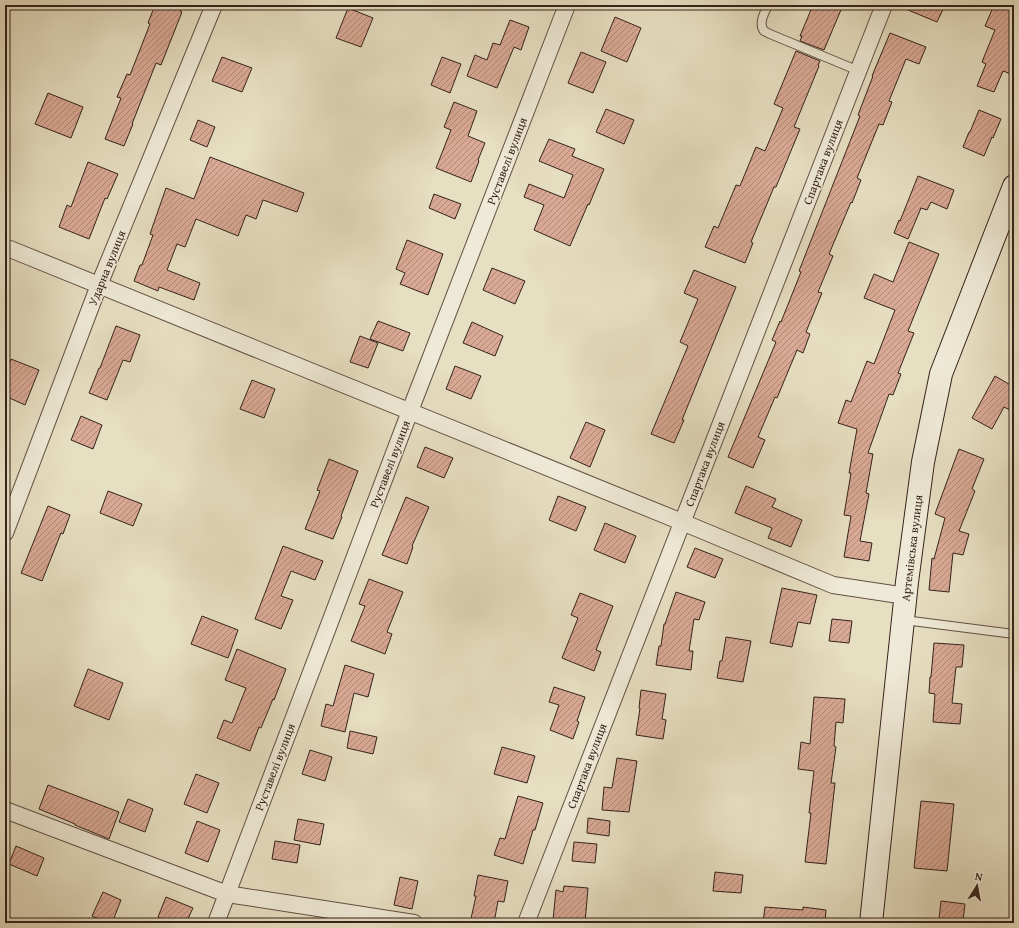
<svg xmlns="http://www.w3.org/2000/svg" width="1019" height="928" viewBox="0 0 1019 928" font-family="'Gentium Book Plus',serif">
  <defs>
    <pattern id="building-hatch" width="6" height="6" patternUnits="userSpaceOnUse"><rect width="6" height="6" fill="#d9a995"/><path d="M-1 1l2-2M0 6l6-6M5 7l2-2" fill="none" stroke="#b18979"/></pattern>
  </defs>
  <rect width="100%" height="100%" fill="#e7dfc2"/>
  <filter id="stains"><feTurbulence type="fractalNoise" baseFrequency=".005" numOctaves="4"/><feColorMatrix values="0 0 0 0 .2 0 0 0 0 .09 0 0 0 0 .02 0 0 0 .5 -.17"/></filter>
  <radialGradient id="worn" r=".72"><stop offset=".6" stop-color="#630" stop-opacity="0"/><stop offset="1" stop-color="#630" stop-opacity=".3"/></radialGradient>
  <path fill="url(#building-hatch)" stroke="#34221b" d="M 155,5 L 183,5 L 180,11 L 182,12 L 161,65 L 156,63 L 132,124 L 133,124 L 124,146 L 105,139 L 121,98 L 117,97 L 127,74 L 130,75 L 150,24 L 148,23 Z
    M 813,5 L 843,5 L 824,50 L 800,41 L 802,36 L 800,36 Z
    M 896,5 L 945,5 L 937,22 Z
    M 994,5 L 1014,5 L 1014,75 L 1003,71 L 994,92 L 977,86 L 986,64 L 982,62 L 995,30 L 985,26 Z
    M 348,8 L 373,18 L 361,47 L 336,38 Z
    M 615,17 L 641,28 L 627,62 L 601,51 Z
    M 510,20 L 529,27 L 521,50 L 514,47 L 497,88 L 467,76 L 475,55 L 487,60 L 493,43 L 500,45 Z
    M 890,33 L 926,47 L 919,64 L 906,59 L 889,101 L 892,102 L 883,125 L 879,124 L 857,178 L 861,180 L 852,203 L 851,202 L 829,254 L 833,256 L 818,292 L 822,293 L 806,332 L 810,334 L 803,353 L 797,350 L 777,398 L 775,397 L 758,437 L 765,440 L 753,468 L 728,457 L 776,342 L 772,340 L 780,321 L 781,322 L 801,272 L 799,271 L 860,116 L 858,115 L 873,76 L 872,76 Z
    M 796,51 L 820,61 L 818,65 L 819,66 L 794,127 L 800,129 L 776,187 L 774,187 L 751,242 L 753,243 L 745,263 L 705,247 L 714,226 L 718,228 L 736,185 L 740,186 L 756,147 L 765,151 L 783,108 L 774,104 Z
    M 581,52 L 606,62 L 593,93 L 568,83 Z
    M 222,57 L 252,68 L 242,92 L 212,81 Z
    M 442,57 L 461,64 L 450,93 L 431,85 Z
    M 48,93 L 83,107 L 71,138 L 35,124 Z
    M 454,102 L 477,111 L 468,136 L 485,143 L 478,160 L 479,161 L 471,182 L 436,168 L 451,130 L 444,127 Z
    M 606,109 L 634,120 L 624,144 L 596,132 Z
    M 979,110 L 1001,119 L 993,138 L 992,137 L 984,156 L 963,147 L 969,132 L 970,132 Z
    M 198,120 L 215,127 L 207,147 L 190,140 Z
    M 549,139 L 575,149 L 572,156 L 604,169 L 589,205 L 588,204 L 570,246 L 534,230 L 544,205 L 524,197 L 529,184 L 564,198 L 573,175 L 539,161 Z
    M 210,157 L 304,193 L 297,212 L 263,200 L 256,219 L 246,215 L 238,236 L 196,219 L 185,247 L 177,244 L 167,270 L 200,283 L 194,300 L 159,287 L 158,291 L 134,281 L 140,265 L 142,265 L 153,235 L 150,234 L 166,188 L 194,199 Z
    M 88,162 L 118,174 L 107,199 L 105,198 L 89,239 L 59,227 L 67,205 L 71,207 Z
    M 918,176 L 954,190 L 947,209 L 931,202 L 927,210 L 921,208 L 908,239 L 894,233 L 899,220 L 900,221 Z
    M 434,194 L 461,204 L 455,219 L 429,208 Z
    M 407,240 L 443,254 L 428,295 L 400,284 L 405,273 L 396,269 Z
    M 909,242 L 939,254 L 908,331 L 914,333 L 898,373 L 901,374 L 893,395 L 889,394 L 868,453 L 873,454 L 866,493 L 869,494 L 860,541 L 872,543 L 869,561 L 844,557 L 851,516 L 844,515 L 851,473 L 849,473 L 857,429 L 838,423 L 846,400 L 851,402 L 867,361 L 874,364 L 895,310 L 864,298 L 874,274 L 893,282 Z
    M 492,268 L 525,281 L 515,304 L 483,290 Z
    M 694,270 L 736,287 L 682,420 L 684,420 L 674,443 L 651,434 L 688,346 L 680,342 L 698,299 L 684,293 Z
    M 378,321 L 410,333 L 403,351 L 370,339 Z
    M 472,322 L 503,336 L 495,356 L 463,343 Z
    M 116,326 L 140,335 L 130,362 L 123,360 L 107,400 L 89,393 L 99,368 L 100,368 Z
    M 360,336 L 378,343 L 368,368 L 350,362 Z
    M 11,359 L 39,370 L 25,405 L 5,396 L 5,375 Z
    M 455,366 L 481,376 L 471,399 L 446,389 Z
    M 995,376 L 1014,387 L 1014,412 L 1004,407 L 992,429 L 972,418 Z
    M 252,380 L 275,389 L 264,418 L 240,409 Z
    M 81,416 L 102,425 L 93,449 L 71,440 Z
    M 586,422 L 605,430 L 590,467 L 570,458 Z
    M 425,447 L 453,458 L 444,478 L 417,467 Z
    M 959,449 L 984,459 L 972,489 L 975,491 L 959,531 L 969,534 L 963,555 L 953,553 L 949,592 L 929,590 L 932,558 L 934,559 L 945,518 L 935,514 Z
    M 329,459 L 358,471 L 341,516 L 342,517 L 333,539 L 305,529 L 320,491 L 317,490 Z
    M 746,486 L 776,499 L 772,507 L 802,520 L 791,547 L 768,538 L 772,528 L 735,513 Z
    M 108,491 L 142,504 L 133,526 L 100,513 Z
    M 558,496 L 586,507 L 576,531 L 549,520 Z
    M 406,497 L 429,507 L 412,546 L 413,547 L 407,564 L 382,555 L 389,538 Z
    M 48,506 L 70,515 L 63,534 L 61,533 L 42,581 L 21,573 Z
    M 605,523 L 636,536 L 625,563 L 594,550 Z
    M 283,546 L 323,561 L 315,580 L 291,571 L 281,596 L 293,600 L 281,629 L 255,619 Z
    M 695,548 L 723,559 L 715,578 L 687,567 Z
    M 369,579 L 403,592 L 387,632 L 392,634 L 385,654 L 351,641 L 365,606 L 359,604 Z
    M 782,588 L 817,595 L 810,624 L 798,622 L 792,647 L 770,643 Z
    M 676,592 L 705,602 L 699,620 L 694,619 L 689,651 L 693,651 L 691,670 L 656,665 L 659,646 L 661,646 L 664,624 L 665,624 Z
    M 580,593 L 613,606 L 596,650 L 601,652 L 594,671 L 562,658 L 578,618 L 571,615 Z
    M 202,616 L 238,630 L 228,658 L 191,644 Z
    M 832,619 L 852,621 L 849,643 L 829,641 Z
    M 726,637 L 751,641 L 743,682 L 717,678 L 720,661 L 722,661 Z
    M 934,643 L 964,645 L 962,667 L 956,667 L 952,703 L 962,704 L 960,724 L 933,722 L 935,694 L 929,693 L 930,677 L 931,677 Z
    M 237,649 L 286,669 L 274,700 L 273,699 L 261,728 L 259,727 L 250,751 L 217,738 L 224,720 L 232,723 L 246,688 L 225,680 Z
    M 345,665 L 374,674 L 368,697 L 354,693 L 345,732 L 321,726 L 326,704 L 333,706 Z
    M 88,669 L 123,683 L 109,720 L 74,706 Z
    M 554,687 L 585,697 L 577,721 L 579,722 L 573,739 L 550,730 L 559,705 L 549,702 Z
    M 641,690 L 666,694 L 662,719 L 666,720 L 663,739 L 636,735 L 640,708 L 639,708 Z
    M 814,697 L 845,699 L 843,723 L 836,722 L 834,746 L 836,747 L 831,783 L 835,783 L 826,864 L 805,862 L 811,813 L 809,813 L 814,771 L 798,769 L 801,742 L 810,744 Z
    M 350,731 L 377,737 L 373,754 L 347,748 Z
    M 502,747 L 535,756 L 527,783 L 494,774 Z
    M 310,750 L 332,757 L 325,781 L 302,774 Z
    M 617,758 L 637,761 L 629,812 L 602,810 L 604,787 L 612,788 Z
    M 196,774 L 219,783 L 207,813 L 184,804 Z
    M 48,785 L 119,812 L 109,839 L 75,825 L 75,824 L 39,809 Z
    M 518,796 L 543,803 L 535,830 L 533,830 L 523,864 L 494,855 L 500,838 L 505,839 Z
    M 128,799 L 153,809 L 145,832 L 119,822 Z
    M 921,801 L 954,804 L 947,871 L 914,868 Z
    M 588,818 L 610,821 L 609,836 L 587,833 Z
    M 298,819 L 324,824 L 320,845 L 294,840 Z
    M 197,821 L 220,830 L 208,862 L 185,853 Z
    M 275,841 L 300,845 L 297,863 L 272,859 Z
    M 574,842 L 597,844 L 595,863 L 572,861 Z
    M 16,846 L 44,858 L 37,876 L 9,864 Z
    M 715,872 L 743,875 L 741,893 L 713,891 Z
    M 478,875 L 508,881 L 504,902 L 498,901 L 494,923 L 470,923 L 476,896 L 474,896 Z
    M 400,877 L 418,881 L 412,909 L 394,905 Z
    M 564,886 L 588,888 L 585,923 L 553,920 L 556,890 L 563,892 Z
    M 103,892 L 121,900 L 112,923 L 108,923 L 92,916 Z
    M 166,897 L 193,908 L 186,923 L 171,923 L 158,917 Z
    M 941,901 L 965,904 L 963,921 L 939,919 Z
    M 765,907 L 803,910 L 803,907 L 826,910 L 825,923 L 763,923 Z"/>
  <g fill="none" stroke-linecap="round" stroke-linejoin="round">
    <g stroke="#615145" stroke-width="10">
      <path id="lane" d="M 768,5 C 765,12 758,23 764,31 C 765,31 769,34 770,34 L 859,71
        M 904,620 L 1014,634"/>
    </g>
    <g stroke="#615145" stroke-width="18">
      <path id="street" d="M 5,247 L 682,522 L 833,585 L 906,596
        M 5,533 L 99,285 L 214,5
        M 5,810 L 227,894 L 414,923
        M 216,923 L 410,411 L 567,5
        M 526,923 L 884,5"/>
    </g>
    <g stroke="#34221b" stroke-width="24">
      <path id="secondary" d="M 871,923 L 907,582 L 923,462 L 941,374 L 1014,186"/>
    </g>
    <use href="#lane" stroke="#efead7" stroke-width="8"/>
    <use href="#street" stroke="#efead7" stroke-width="16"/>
    <use href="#secondary" stroke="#efead7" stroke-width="22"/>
  </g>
  <g text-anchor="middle" stroke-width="3" stroke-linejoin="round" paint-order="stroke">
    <g font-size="12" fill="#34221b" stroke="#efead7">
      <text transform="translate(507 161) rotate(-69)" y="4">Руставелі вулиця</text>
      <text transform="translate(823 162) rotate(-69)" y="4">Спартака вулиця</text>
      <text transform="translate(107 268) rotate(-68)" y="4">Ударна вулиця</text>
      <text transform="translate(390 464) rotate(-69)" y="4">Руставелі вулиця</text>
      <text transform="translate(705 464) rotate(-69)" y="4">Спартака вулиця</text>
      <text transform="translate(912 548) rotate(-83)" y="4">Артемівська вулиця</text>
      <text transform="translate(587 766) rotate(-69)" y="4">Спартака вулиця</text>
      <text transform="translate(275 767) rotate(-69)" y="4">Руставелі вулиця</text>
    </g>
  </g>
  <rect width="1019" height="928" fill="none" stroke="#e7dfc2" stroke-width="20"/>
  <rect x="6" y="6" width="1007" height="916" fill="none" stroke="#34221b" stroke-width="2"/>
  <rect x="10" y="10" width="999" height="908" fill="none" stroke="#34221b"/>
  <g transform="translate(977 886) rotate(11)" stroke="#efead7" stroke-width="3" paint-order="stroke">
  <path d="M0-3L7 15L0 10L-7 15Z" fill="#34221b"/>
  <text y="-6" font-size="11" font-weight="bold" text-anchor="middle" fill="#34221b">N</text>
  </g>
  <rect width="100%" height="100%" filter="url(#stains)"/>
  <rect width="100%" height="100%" fill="url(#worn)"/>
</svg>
